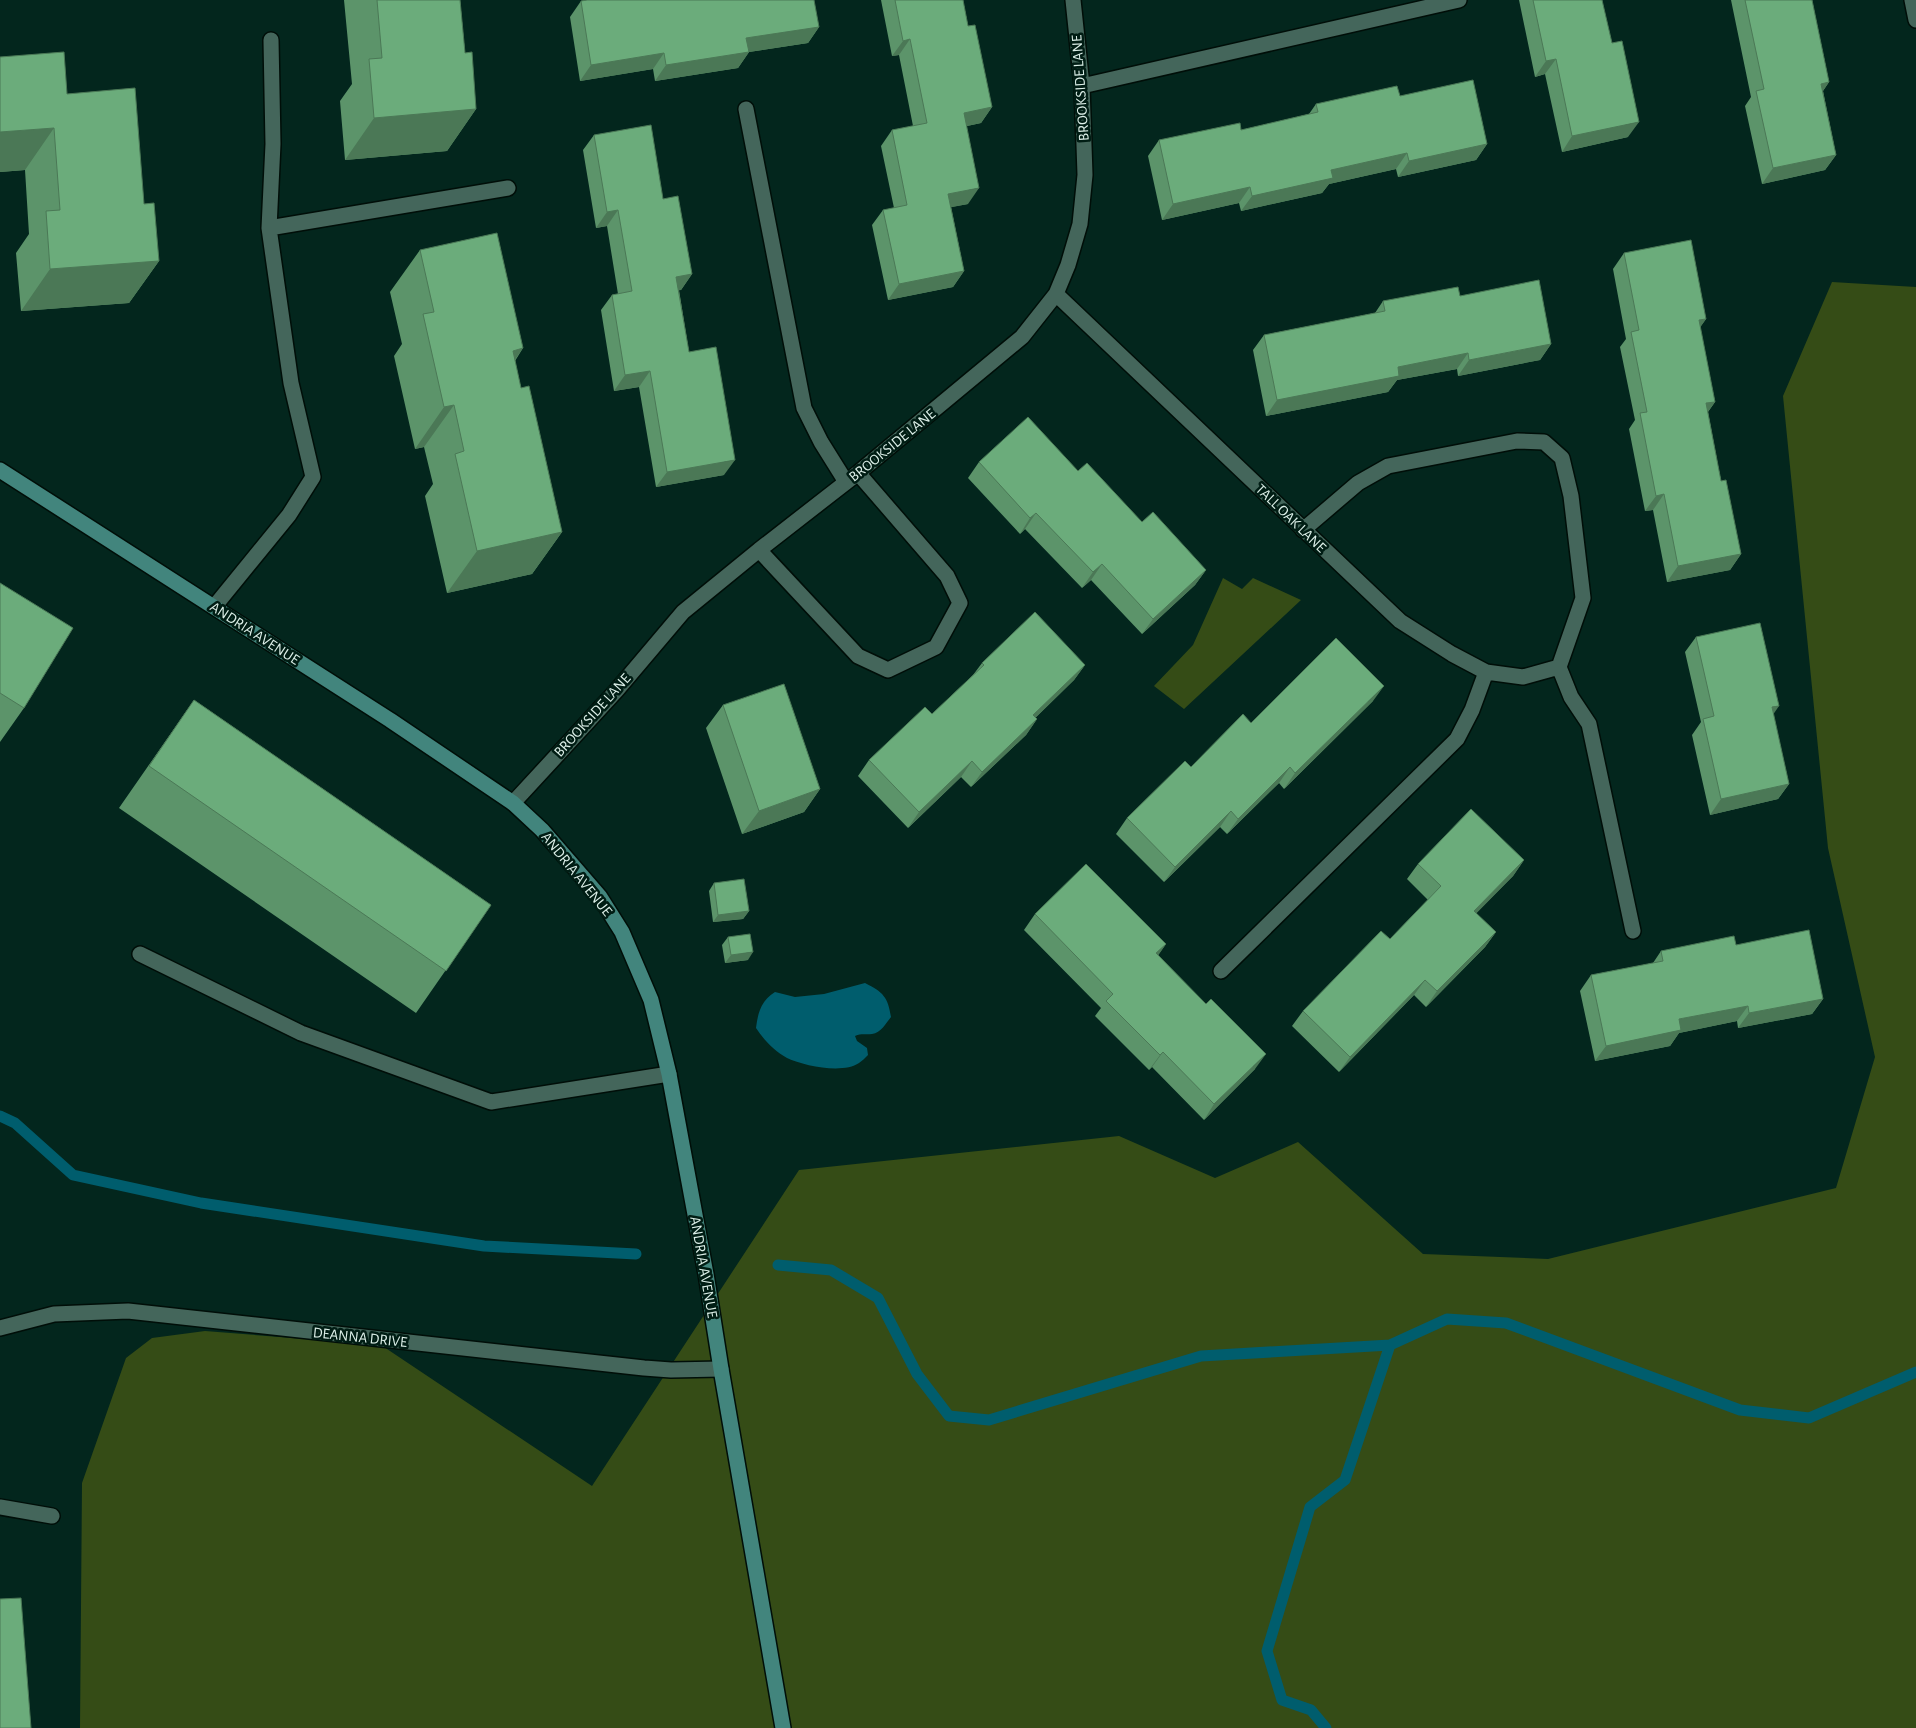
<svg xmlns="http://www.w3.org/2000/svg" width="1916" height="1728" viewBox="0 0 1916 1728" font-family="'Alegreya Sans',sans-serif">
  <rect width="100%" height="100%" fill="#03261d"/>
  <path fill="#354c16" d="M 1832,282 L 1916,287 L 1916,1728 L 80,1728 L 82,1483 L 126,1358 L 152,1338 L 205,1331 L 381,1345 L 592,1486 L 799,1170 L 1119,1136 L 1215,1178 L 1298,1142 L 1423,1254 L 1548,1259 L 1836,1188 L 1875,1057 L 1828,848 L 1783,396 Z
    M 1223,578 L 1242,589 L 1253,578 L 1301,600 L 1184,709 L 1154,686 L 1193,645 Z"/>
  <path fill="#005d6d" d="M 865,983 C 883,992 888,997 891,1017 C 886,1023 881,1033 872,1034 C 865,1035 862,1033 855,1036 L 857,1041 L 867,1048 L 868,1055 C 865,1058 862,1061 859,1063 C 843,1074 804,1066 787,1058 C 774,1051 764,1040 756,1028 C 758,1012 761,1001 775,992 L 795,997 L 824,994 Z"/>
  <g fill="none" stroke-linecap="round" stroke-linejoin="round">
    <path stroke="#005d6d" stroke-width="11" d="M 0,1116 L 15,1123 L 73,1175 L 201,1203 L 484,1246 L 636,1254
      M 778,1265 L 831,1270 L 878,1298 L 917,1374 L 949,1416 L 989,1420 L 1201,1356 L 1390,1345 L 1447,1319 L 1506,1323 L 1740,1410 L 1809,1418 L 1916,1372
      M 1326,1728 L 1311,1710 L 1282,1700 L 1267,1651 L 1310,1507 L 1345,1480 L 1390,1345"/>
    <g stroke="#000e08" stroke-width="18">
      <path id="lane" d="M 1912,0 L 1916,20
        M 1082,86 L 1459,0
        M 746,109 L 804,408 L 821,442 L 846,482
        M 269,228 L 273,144 L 271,40
        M 1056,294 L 1400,621 L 1452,654 L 1486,672 L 1523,677 L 1559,667
        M 1303,530 L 1358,483 L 1388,466 L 1517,441 L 1544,442 L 1562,458 L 1571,496 L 1583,598 L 1559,667 L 1571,697 L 1589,724 L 1633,931
        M 759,550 L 858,656 L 888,670 L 936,647 L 960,603 L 947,576 L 858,473
        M 214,607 L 289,515 L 313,477 L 291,383 L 269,228 L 508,188
        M 513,803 L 617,690 L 683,612 L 759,550 L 858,473 L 1022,337 L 1056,294 L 1068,265 L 1080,224 L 1085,175 L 1082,86 L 1073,0
        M 140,954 L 301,1033 L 491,1102 L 669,1074
        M 1221,971 L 1457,739 L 1472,710 L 1486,672
        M 0,1328 L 54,1314 L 128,1311 L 644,1368 L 671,1370 L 721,1369
        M 0,1507 L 52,1516"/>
    </g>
    <g stroke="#000e08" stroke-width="18">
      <path id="secondary" d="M 0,470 L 390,720 L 513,803 L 542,830 L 600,897 L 622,932 L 651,1000 L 669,1074 L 706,1274 L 721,1369 L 783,1728"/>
    </g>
    <use href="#lane" stroke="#44665b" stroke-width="15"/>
    <use href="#secondary" stroke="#42857d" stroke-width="15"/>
  </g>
  <path fill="#5c946a" d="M 344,0 L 460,0 L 465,53 L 476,109 L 447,151 L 345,160 L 340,101 L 352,84 Z
    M 881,0 L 963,0 L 968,26 L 992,107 L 981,123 L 967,126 L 968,204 L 951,207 L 964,271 L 953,287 L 888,300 L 872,225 L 883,210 L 894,208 L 881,146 L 892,130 L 913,126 L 899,55 L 892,56 Z
    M 1519,0 L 1602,0 L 1628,137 L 1562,152 L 1545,74 L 1535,77 Z
    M 1731,0 L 1812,0 L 1829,82 L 1823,91 L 1836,155 L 1825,170 L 1762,184 L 1745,106 L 1751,97 Z
    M 581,1 L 819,27 L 808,43 L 749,52 L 738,68 L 655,81 L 653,69 L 580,81 L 570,17 Z
    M 0,57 L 67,94 L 144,204 L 159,261 L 129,303 L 21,311 L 16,253 L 29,234 L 25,170 L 0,172 Z
    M 1400,96 L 1487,144 L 1476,160 L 1398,177 L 1396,169 L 1329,184 L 1322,193 L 1241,211 L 1239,203 L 1162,220 L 1148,156 L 1159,140 L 1241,130 L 1309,114 L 1316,104 Z
    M 594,135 L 663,199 L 692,274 L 681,290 L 679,290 L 689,352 L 724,475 L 656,487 L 639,387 L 614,391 L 601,310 L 612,295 L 618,294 L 607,226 L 596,228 L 583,150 Z
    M 420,250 L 523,348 L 515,361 L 521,388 L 562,532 L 532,574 L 447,593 L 425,496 L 433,484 L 424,447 L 415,449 L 394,356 L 402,344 L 390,292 Z
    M 1624,253 L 1706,319 L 1700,327 L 1715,402 L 1708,412 L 1721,481 L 1741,554 L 1730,570 L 1667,582 L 1653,510 L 1645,511 L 1629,429 L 1635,420 L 1620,347 L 1626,339 L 1613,269 Z
    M 1460,296 L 1551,344 L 1540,360 L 1458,376 L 1457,369 L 1397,380 L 1388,392 L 1266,416 L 1253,350 L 1264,335 L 1375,313 L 1383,301 Z
    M 979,462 L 1078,471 L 1142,522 L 1206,570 L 1195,585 L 1142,634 L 1091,580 L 1082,588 L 1025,529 L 1020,534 L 968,478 Z
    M 0,583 L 24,708 L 0,742 Z
    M 1696,637 L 1773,714 L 1789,784 L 1778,799 L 1710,815 L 1692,735 L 1701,722 L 1685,652 Z
    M 982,663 L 1085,665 L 1074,680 L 1035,718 L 1037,719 L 1026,735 L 971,787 L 961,777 L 908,828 L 858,776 L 869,760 L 932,714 L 973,675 Z
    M 194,700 L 491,905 L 416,1013 L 119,808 Z
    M 1373,701 L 1284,789 L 1279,783 L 1227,834 L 1220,827 L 1164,882 L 1116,834 L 1127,818 L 1191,767 L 1251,723 Z
    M 723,705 L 820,789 L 804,812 L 742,834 L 706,728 Z
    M 1524,860 L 1513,876 L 1476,913 L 1496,932 L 1485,947 L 1426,1007 L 1414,995 L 1339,1072 L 1292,1026 L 1303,1011 L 1390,939 L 1428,900 L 1407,879 L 1418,864 Z
    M 714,883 L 749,911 L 743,919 L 713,922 L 709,891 Z
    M 1035,914 L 1166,944 L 1158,955 L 1255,1069 L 1204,1120 L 1152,1067 L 1149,1070 L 1095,1016 L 1101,1008 L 1024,930 Z
    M 728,937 L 748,960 L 725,963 L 722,945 Z
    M 1736,945 L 1823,999 L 1812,1014 L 1738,1028 L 1737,1021 L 1679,1033 L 1670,1046 L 1595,1061 L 1580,991 L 1591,975 L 1653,963 L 1661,951 Z"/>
  <path fill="#4b7856" d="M 819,27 L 808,43 L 735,54 L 746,38 Z
    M 910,39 L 899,55 L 892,56 L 903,41 Z
    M 749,52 L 738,68 L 655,81 L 666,65 Z
    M 664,53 L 653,69 L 580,81 L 591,65 Z
    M 1556,59 L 1545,74 L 1535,77 L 1546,61 Z
    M 1829,82 L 1818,98 L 1821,84 Z
    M 992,107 L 981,123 L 953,129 L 964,113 Z
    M 476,109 L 447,151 L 345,160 L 374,118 Z
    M 1639,122 L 1628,137 L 1562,152 L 1572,136 Z
    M 54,128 L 25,170 L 0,172 L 0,132 Z
    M 1487,144 L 1476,160 L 1398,177 L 1409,161 Z
    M 1407,153 L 1396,169 L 1329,184 L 1322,193 L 1241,211 L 1252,196 L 1331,170 Z
    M 1836,155 L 1825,170 L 1762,184 L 1773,168 Z
    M 1250,187 L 1239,203 L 1162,220 L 1173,204 Z
    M 979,188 L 968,204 L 937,210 L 948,194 Z
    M 618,210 L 607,226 L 596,228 L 607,212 Z
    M 159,261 L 129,303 L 21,311 L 50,269 Z
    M 964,271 L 953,287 L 888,300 L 899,284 Z
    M 692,274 L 681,290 L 665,293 L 676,277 Z
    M 1706,319 L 1695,335 L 1699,320 Z
    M 1551,344 L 1540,360 L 1458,376 L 1469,360 Z
    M 523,348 L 494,390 L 513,351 Z
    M 1468,353 L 1457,369 L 1397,380 L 1388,392 L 1266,416 L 1277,400 L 1398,367 Z
    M 650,371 L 639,387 L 614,391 L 625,375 Z
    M 1715,402 L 1704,417 L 1706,403 Z
    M 454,405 L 424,447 L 415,449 L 444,407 Z
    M 735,460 L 724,475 L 656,487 L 667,472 Z
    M 1664,494 L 1653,510 L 1645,511 L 1656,496 Z
    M 1036,513 L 1025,529 L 1020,534 L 1030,518 Z
    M 562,532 L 532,574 L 447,593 L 477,551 Z
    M 1741,554 L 1730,570 L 1667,582 L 1678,566 Z
    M 1102,564 L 1091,580 L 1082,588 L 1093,572 Z
    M 1206,570 L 1195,585 L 1142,634 L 1153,619 Z
    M 1085,665 L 1074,680 L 1022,731 L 1033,715 Z
    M 1384,686 L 1373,701 L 1284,789 L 1295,773 Z
    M 1779,706 L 1768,722 L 1772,707 Z
    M 1037,719 L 1026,735 L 971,787 L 982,772 Z
    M 972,761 L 961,777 L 908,828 L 919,812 Z
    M 1290,767 L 1279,783 L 1227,834 L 1238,819 Z
    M 1789,784 L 1778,799 L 1710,815 L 1721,799 Z
    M 820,789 L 804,812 L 742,834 L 759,811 Z
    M 1231,811 L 1220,827 L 1164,882 L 1175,867 Z
    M 1524,860 L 1513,876 L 1463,927 L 1474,911 Z
    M 749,911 L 743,919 L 713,922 L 718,915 Z
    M 1496,932 L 1485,947 L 1426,1007 L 1437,991 Z
    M 1166,944 L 1155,960 L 1156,953 Z
    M 753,952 L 748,960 L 725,963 L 731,955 Z
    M 1425,980 L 1414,995 L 1339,1072 L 1350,1057 Z
    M 1823,999 L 1812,1014 L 1738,1028 L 1749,1013 Z
    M 1748,1006 L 1737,1021 L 1679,1033 L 1670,1046 L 1595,1061 L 1606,1046 L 1679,1019 Z
    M 1163,1052 L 1152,1067 L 1149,1070 L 1160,1055 Z
    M 1266,1054 L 1255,1069 L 1204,1120 L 1214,1104 Z"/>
  <path fill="#6bac7b" stroke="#4b7856" d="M 377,0 L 460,0 L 465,53 L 472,52 L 476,109 L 374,118 L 369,59 L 382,58 Z
    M 587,0 L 814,0 L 819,27 L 746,38 L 749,52 L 666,65 L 664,53 L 591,65 L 581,1 Z
    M 895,0 L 963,0 L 968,26 L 975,25 L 992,107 L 964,113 L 979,188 L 948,194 L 964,271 L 899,284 L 883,210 L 907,205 L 892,130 L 927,123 L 910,39 L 903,41 Z
    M 1533,0 L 1602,0 L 1612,43 L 1622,41 L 1639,122 L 1572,136 L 1556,59 L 1546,61 Z
    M 1745,0 L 1812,0 L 1829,82 L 1821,84 L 1836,155 L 1773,168 L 1756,91 L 1764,89 Z
    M 64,52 L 67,94 L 135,88 L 144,204 L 154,203 L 159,261 L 50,269 L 46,211 L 60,210 L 54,128 L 0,132 L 0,57 Z
    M 1473,80 L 1487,144 L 1409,161 L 1407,153 L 1331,170 L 1333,178 L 1252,196 L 1250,187 L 1173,204 L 1159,140 L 1240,123 L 1241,130 L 1318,112 L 1316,104 L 1397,86 L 1400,96 Z
    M 651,125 L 663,199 L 678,196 L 692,274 L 676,277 L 689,352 L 716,347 L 735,460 L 667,472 L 650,371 L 625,375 L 612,295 L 632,291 L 618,210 L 607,212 L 594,135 Z
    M 497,233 L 523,348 L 513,351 L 521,388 L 529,386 L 562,532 L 477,551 L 455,454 L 464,451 L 454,405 L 444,407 L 423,314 L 434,312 L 420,250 Z
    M 1691,240 L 1706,319 L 1699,320 L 1715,402 L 1706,403 L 1721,481 L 1726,480 L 1741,554 L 1678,566 L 1664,494 L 1656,496 L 1640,413 L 1647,412 L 1631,332 L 1639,330 L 1624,253 Z
    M 1539,280 L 1551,344 L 1469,360 L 1468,353 L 1398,367 L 1399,376 L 1277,400 L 1264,335 L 1385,311 L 1383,301 L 1458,287 L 1460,296 Z
    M 1028,417 L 1078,471 L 1087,463 L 1142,522 L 1153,512 L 1206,570 L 1153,619 L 1102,564 L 1093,572 L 1036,513 L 1030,518 L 979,462 Z
    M 0,583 L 73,628 L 24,708 L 0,693 Z
    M 1035,612 L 1085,665 L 1033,715 L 1037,719 L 982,772 L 972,761 L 919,812 L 869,760 L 925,707 L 932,714 L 984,665 L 982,663 Z
    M 1760,623 L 1779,706 L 1772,707 L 1789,784 L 1721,799 L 1703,719 L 1714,716 L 1696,637 Z
    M 1336,638 L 1384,686 L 1295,773 L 1290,767 L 1238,819 L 1231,811 L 1175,867 L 1127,818 L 1185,761 L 1191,767 L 1243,714 L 1251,723 Z
    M 784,684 L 820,789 L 759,811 L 723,705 Z
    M 194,700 L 491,905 L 446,971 L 149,766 Z
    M 1471,809 L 1524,860 L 1474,911 L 1496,932 L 1437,991 L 1425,980 L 1350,1057 L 1303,1011 L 1381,931 L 1390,939 L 1441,886 L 1418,864 Z
    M 1086,864 L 1166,944 L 1156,953 L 1206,1004 L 1211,999 L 1266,1054 L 1214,1104 L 1163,1052 L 1160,1055 L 1106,1001 L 1113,994 L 1035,914 Z
    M 744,879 L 749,911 L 718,915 L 714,883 Z
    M 1809,930 L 1823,999 L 1749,1013 L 1748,1006 L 1679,1019 L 1681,1030 L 1606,1046 L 1591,975 L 1663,961 L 1661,951 L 1734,936 L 1736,945 Z
    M 750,934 L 753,952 L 731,955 L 728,937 Z
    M 21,1598 L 31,1728 L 0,1728 L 0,1599 Z"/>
  <g text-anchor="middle" stroke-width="5" stroke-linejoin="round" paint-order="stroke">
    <g font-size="15" fill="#ddf0e9" stroke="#001d14">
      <text transform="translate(1080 88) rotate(-94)" y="5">BROOKSIDE LANE</text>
      <text transform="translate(892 445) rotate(-39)" y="5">BROOKSIDE LANE</text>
      <text transform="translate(1291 518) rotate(44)" y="5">TALL OAK LANE</text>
      <text transform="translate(255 633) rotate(33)" y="5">ANDRIA AVENUE</text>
      <text transform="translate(592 715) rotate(-48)" y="5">BROOKSIDE LANE</text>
      <text transform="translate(577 874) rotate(51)" y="5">ANDRIA AVENUE</text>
      <text transform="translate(704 1267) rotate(80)" y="5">ANDRIA AVENUE</text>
      <text transform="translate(360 1337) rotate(6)" y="5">DEANNA DRIVE</text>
    </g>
  </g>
</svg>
